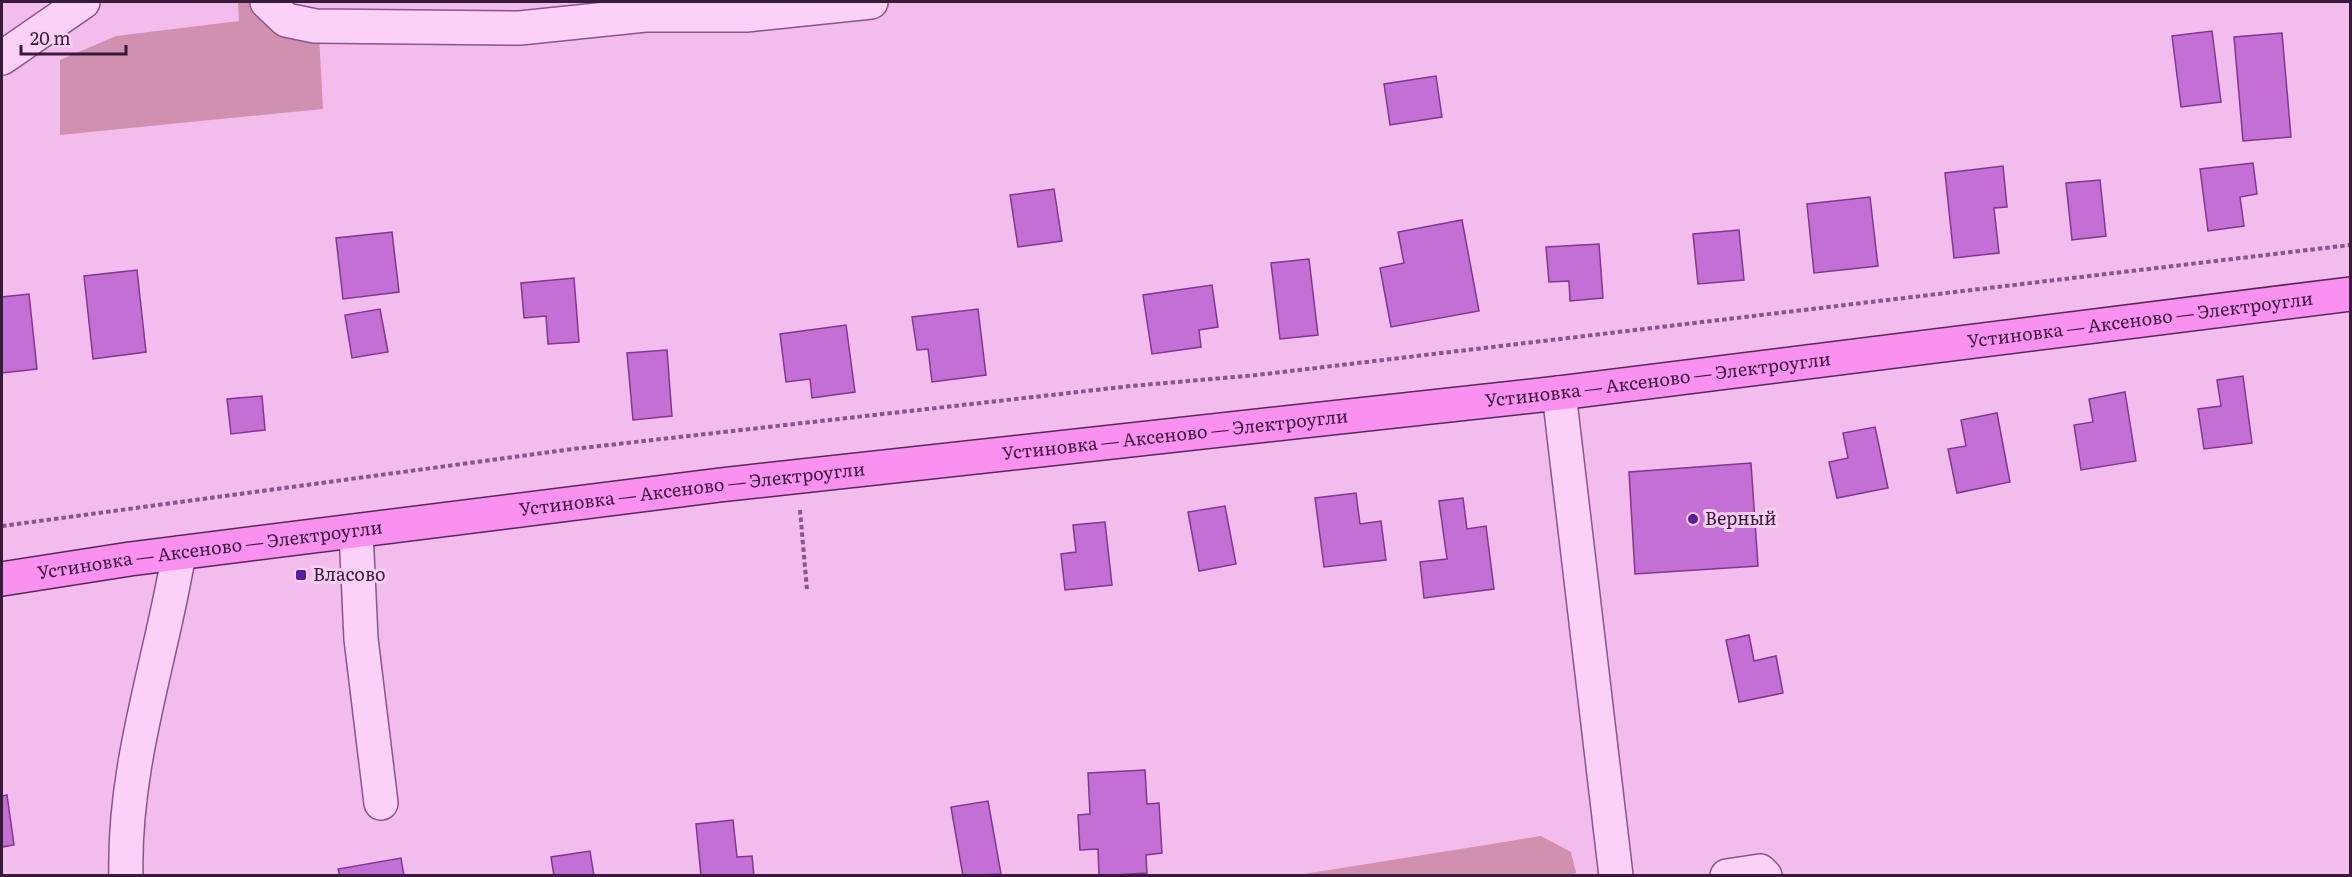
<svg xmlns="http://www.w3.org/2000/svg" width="2352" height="877" viewBox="0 0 2352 877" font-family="Literata,serif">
  <rect width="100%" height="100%" fill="#f2bdec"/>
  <path fill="#d190ae" d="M 238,2 L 294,2 L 294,6 L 319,34 L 323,109 L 60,135 L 60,60 L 116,36 L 239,21 Z
    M 1541,836 L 1571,852 L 1576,873 L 1570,876 L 1298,875 Z"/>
  <path fill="#c46fd5" stroke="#7f388e" stroke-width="1.5" d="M 2212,31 L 2221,102 L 2181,107 L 2172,36 Z
    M 2282,33 L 2291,137 L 2243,141 L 2234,37 Z
    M 1436,76 L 1442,117 L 1390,125 L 1384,84 Z
    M 2253,163 L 2257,194 L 2240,197 L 2244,226 L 2208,231 L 2200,169 Z
    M 2003,166 L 2007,207 L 1994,208 L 1999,253 L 1954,258 L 1945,173 Z
    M 2100,180 L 2106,236 L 2072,240 L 2066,183 Z
    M 1054,189 L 1062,241 L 1018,247 L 1010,195 Z
    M 1870,197 L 1878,266 L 1814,273 L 1807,204 Z
    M 1462,220 L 1479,311 L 1391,327 L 1380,268 L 1404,263 L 1398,232 Z
    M 1739,230 L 1744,280 L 1698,284 L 1693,234 Z
    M 392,232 L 399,292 L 343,299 L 336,238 Z
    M 1599,244 L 1603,298 L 1570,301 L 1569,281 L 1549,282 L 1546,247 Z
    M 1309,259 L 1318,335 L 1280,339 L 1271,263 Z
    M 137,270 L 146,352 L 93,359 L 84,276 Z
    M 574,278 L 579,342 L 548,344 L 546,316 L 524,318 L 521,283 Z
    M 1212,285 L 1218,327 L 1199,330 L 1201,347 L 1152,354 L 1143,295 Z
    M 29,294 L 37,369 L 2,373 L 2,297 Z
    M 380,309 L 388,352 L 352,358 L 345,315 Z
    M 978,309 L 986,375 L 932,382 L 928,349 L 917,350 L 912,317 Z
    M 846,325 L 855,392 L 812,398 L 810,379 L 786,382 L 780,334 Z
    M 667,350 L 672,416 L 633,420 L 627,353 Z
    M 2243,376 L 2252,443 L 2204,449 L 2198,409 L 2221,406 L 2217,380 Z
    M 2125,392 L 2136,461 L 2081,470 L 2074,425 L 2093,422 L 2089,399 Z
    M 262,396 L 265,430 L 231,434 L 227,399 Z
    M 1997,413 L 2010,482 L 1957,493 L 1948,449 L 1966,446 L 1961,420 Z
    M 1875,427 L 1888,488 L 1837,498 L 1829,462 L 1848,458 L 1843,433 Z
    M 1751,463 L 1758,566 L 1635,574 L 1629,472 Z
    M 1356,493 L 1360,524 L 1381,521 L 1386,560 L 1324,567 L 1315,498 Z
    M 1463,498 L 1467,529 L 1486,526 L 1494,589 L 1424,598 L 1420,562 L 1447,559 L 1439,501 Z
    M 1225,506 L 1236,564 L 1199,571 L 1188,512 Z
    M 1105,522 L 1112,585 L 1065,590 L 1061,554 L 1076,552 L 1073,525 Z
    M 1749,635 L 1754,661 L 1776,656 L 1783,693 L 1739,702 L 1726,640 Z
    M 1145,770 L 1147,804 L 1159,803 L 1162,853 L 1146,855 L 1147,873 L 1099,876 L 1098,849 L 1080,850 L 1078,815 L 1090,814 L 1088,773 Z
    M 7,795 L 14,845 L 2,847 L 2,796 Z
    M 988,801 L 1001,874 L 963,876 L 951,807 Z
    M 733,820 L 737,857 L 752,856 L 754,876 L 701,876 L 696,824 Z
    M 590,851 L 594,876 L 554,876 L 551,857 Z
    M 401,858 L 404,876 L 340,876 L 338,869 Z"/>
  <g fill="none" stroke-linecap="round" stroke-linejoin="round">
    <g stroke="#8a548c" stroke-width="36">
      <path id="minor" d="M 267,2 L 286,20 L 315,26 L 520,28 L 645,15 L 746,15 L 871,2
        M 2,58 L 83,2
        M 1559,393 L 1616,876
        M 356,531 L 361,639 L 381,803
        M 126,876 C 123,765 161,661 179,553
        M 1727,876 L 1760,871 L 1765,876"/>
    </g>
    <g stroke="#542959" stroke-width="36">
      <g id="major">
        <path id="s1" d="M 2,579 L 130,559 L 720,485 L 1559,393 L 2350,294"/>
      </g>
    </g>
    <path stroke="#8a548c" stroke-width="4" stroke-dasharray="4.5 3" stroke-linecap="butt" d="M 800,510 L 807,590
      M 2,526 L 573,449 L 1131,386 L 1257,375 L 2350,245"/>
    <use href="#minor" stroke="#fcd1f7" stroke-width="33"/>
    <use href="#major" stroke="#fa90ef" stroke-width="33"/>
  </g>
  <g fill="#551ea2" stroke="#f9cef3" stroke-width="2">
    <circle cx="1693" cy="519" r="6"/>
    <rect x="295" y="569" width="12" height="12" rx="3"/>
  </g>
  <g text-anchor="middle" stroke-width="6" stroke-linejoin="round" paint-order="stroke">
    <g font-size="18" fill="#371b3a" stroke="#f9cef3">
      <text dy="6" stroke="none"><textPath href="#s1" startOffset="2154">Устиновка — Аксеново — Электроугли</textPath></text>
      <text dy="6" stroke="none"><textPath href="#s1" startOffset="1668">Устиновка — Аксеново — Электроугли</textPath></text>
      <text dy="6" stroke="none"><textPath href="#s1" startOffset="1182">Устиновка — Аксеново — Электроугли</textPath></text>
      <text dy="6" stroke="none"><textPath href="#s1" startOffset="696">Устиновка — Аксеново — Электроугли</textPath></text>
      <text dy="6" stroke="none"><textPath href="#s1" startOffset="210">Устиновка — Аксеново — Электроугли</textPath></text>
    </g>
    <g font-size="18" fill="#371b3a" stroke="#f9cef3" text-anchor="start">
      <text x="1705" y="525">Верный</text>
      <text x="313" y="581">Власово</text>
    </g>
  </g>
  <rect width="2352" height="877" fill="none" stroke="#371b3a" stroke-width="6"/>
  <path d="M21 45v9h105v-9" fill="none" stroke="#371b3a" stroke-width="3"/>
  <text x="30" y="45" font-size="18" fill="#371b3a" stroke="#f9cef3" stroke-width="4.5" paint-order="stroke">20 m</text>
</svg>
